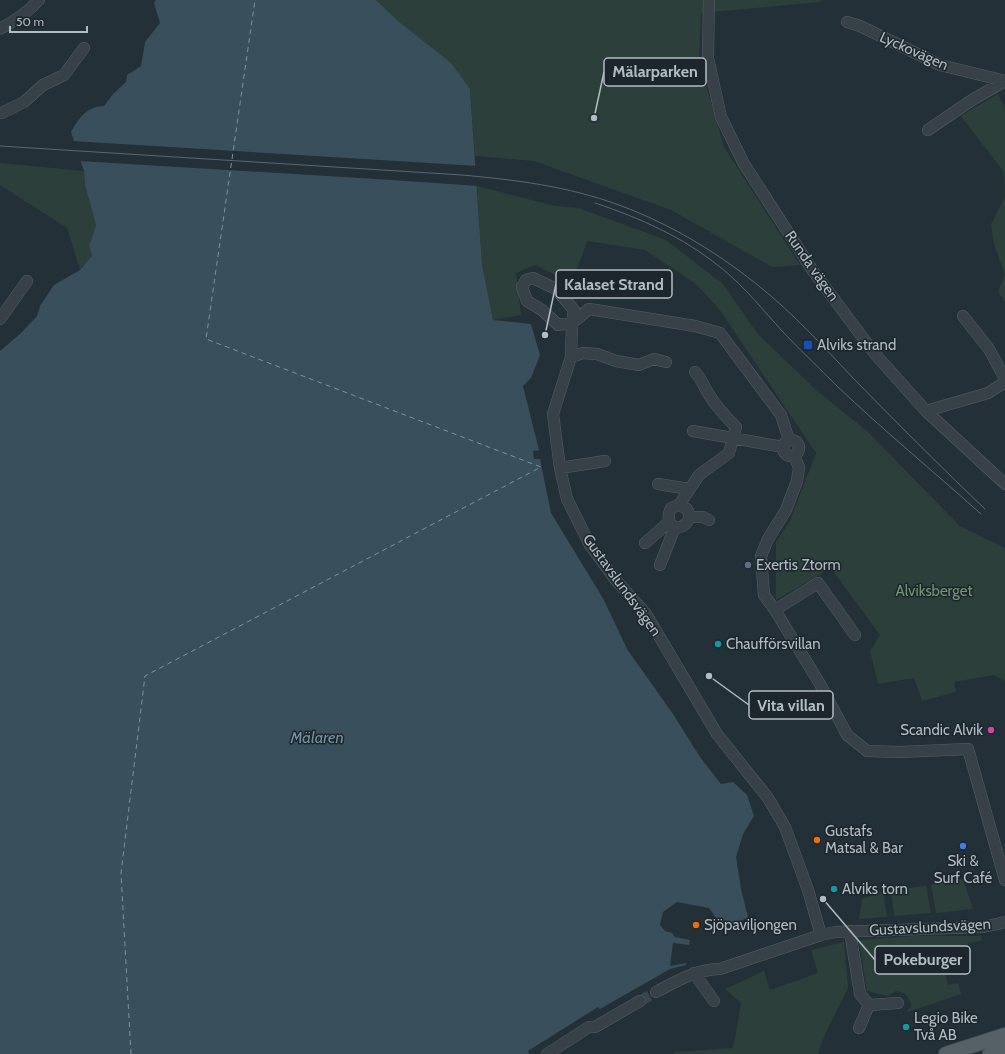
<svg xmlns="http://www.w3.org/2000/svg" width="1005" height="1054" viewBox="0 0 1005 1054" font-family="Cabin,sans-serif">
  <rect width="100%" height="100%" fill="#243037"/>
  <path fill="#2c3f3a" d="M 376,0 L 822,0 L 821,2 L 701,13 L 699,61 L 724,147 L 800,265 L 772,267 L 671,210 L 534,161 L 475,156 L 470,89 Z
    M 998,94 L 1005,109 L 1005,196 L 1004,172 L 961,116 Z
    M 0,163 L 84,171 L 85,185 L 96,225 L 89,246 L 92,256 L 80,270 L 67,228 L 0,185 Z
    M 477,186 L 555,206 L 579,208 L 666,240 L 723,284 L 758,334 L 816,390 L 867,431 L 960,526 L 1005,548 L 1005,681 L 994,675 L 954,682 L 956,692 L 922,701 L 914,678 L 878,684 L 870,651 L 880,635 L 831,568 L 776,600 L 776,542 L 790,521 L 816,453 L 719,309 L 696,284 L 645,250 L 587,241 L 572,283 L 535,265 L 516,273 L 521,315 L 493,320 L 482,264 Z
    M 1005,197 L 1005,302 L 998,292 L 1005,275 L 994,245 L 991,224 Z
    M 963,879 L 973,909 L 936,913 L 931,885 Z
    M 926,886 L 931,913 L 894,916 L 891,890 Z
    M 883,891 L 887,917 L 859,919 L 862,899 Z
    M 915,936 L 981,936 L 982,940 L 940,952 L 948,985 L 958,983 L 961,994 L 907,1012 L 911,1006 C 909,995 906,993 896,991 L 888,996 L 867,991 L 859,940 Z
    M 844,942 L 848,988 L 826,1032 L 818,1054 L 674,1054 L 676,1052 L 733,1048 L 735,1039 L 741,1003 L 725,989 L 764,971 L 770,990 L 818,973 L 811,950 Z"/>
  <path fill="#394f5c" d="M 156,0 L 376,0 L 398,21 L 451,63 L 470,89 L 482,264 L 493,320 L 531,324 L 540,355 L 531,378 L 523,386 L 539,450 L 533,451 L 534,459 L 540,459 L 551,513 L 604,600 L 627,649 L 673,714 L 700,757 L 721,784 L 733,782 L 747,795 L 754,816 L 743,834 L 736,857 L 741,889 L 748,917 C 736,924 732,926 719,922 L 709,908 L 677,902 L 663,912 L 660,925 L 665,931 L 672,933 L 675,937 L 690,940 L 689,945 L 673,943 L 670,966 L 686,963 L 686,965 L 670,969 L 600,1009 L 598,1007 L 528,1051 L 529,1054 L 0,1054 L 0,351 L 21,333 L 37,316 L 40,306 L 54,285 L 80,270 L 92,256 L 89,246 L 96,225 L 85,185 L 84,171 L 71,132 C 79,118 87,106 104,106 L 113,94 L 126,82 L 127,75 L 141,66 L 145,42 L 160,23 L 154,3 Z"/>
  <path fill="#243037" d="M 72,141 L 478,166 L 479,186 L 392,180 L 79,161 Z"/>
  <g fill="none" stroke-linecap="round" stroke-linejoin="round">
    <path stroke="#7694a4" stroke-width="1" stroke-dasharray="5 4" stroke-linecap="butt" d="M 131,1054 L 121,873 L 145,676 L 541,467 L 206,339 L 255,0"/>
    <path stroke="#39454c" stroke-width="11" stroke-dasharray="11 5.5" stroke-linecap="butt" d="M 640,1001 L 656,992"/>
    <g stroke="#555f65" stroke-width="12">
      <path id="minor" d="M 709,0 L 708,58 L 721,117 L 744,164 L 813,271 L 875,354 L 926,411 L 1005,484
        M 847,22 L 860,26 L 940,65 L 1005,81
        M 0,29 C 15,21 28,12 39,0
        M 2,113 L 24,102 L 43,85 L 64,75 L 84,48
        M 928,130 L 972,100 L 1005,81
        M 533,278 L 556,289 L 574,310 L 572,323 L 558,325 L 542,310 L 527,301 L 522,287 L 526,280 Z
        M 963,316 L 989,349 L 1005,379
        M 0,319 L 27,281
        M 571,357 L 583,353 L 597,354 L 616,361 L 639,365 L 654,359 L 666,362
        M 926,411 L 988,393 L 1005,382
        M 693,431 L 783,447
        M 789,440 L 781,415 L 720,333 L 695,326 L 589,309 L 572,323 L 571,357 L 553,414 L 560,468 L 567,499 L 590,545 L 615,579 L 646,614 L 717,734 L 768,798 L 785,827 L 808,890 L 821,935
        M783 448a8 8 0 1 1 16 0a8 8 0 1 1-16 0Z
        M 794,456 L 799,467 L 797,481 L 786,510 L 768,539 L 761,556 L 764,595 L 775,610 L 820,684 L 847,735 L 867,751 L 900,752 L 968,749 L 1005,880
        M 560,468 L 605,461
        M 658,484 L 689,489
        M 679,505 L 687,509 L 690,517 C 682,536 662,527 671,508 L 679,505 L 699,475 L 729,453 L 736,427 C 726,417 717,408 710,396 C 704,388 702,379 695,372
        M 690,517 L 703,517 L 709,520
        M 645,543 L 669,522
        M 660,565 L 675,527
        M 775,610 L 818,583 L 855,635
        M 850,931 L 860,994 L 869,1005
        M 694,973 L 714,1001
        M 656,992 C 679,980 694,970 720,969 L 821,935 L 835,932 L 983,927 L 1005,922
        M 869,1005 L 898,1003
        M 859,1028 L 869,1005
        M 547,1054 L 589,1027 L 595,1027 L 640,1001"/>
    </g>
    <g stroke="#434d53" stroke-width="16">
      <path id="major" d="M 946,1054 L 1005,1035
        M 990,1054 L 1005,1049"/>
    </g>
    <use href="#minor" stroke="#374147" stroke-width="11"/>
    <use href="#major" stroke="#556167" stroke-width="14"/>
    <path stroke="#5b6870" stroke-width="1" d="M 0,146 L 462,175 C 516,180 567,186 619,205 C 684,229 744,269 794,317 C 815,337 835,359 855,380 C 889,415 923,449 958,483 L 985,509
      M 595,203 C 640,218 683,237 720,267 C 744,286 763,310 783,332 C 801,351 819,368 837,386 C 883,430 933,471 981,514"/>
  </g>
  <rect fill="#1a4fb4" stroke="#1c262c" stroke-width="1.5" x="803" y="340" width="10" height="10" rx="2"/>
  <circle fill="#5c6f8a" stroke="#1c262c" stroke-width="1.5" cx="748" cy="565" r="4"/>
  <g fill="#0f9aa8" stroke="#1c262c" stroke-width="1.5">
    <circle cx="718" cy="644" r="4"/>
    <circle cx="834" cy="889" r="4"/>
    <circle cx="906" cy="1027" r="4"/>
  </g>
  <circle fill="#d1479c" stroke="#1c262c" stroke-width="1.5" cx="991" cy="730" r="4"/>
  <g fill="#e8710a" stroke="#1c262c" stroke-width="1.5">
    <circle cx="817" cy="840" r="4"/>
    <circle cx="696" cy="925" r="4"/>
  </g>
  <circle fill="#3f7fe0" stroke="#1c262c" stroke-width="1.5" cx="963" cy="846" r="4"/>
  <g text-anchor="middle" stroke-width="3" stroke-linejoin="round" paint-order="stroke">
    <g font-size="15" fill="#b2bcc3" stroke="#1c262c">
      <text transform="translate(914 51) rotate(24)" y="5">Lyckovägen</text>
      <text transform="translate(812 266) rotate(55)" y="5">Runda vägen</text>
      <text transform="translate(622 585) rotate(54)" y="5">Gustavslundsvägen</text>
      <text transform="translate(930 927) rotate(-3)" y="5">Gustavslundsvägen</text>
    </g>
    <g font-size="15" fill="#b2bcc3" stroke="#1c262c" text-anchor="start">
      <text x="817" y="350">Alviks strand</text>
      <text x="756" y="570">Exertis Ztorm</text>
      <text x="726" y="649">Chaufförsvillan</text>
      <text x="983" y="735" text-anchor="end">Scandic Alvik</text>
      <text x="825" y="836">Gustafs<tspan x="825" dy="17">Matsal &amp; Bar</tspan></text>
      <text x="963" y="866" text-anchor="middle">Ski &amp;<tspan x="963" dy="17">Surf Café</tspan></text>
      <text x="842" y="894">Alviks torn</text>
      <text x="704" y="930">Sjöpaviljongen</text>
      <text x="914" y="1023">Legio Bike<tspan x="914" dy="17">Två AB</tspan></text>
    </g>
    <g font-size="15" fill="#739673" stroke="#1c262c">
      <text x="934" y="596">Alviksberget</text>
    </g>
    <g font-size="16" font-style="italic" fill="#7694a4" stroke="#1c262c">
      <text x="317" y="743">Mälaren</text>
    </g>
  </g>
  <path fill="none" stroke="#b2bcc3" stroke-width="1.5" d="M594 118L604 72M545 335L556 284M709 676L749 705M823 899L875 960"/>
  <g fill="#b2bcc3" stroke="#1c262c" stroke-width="1.5">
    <circle cx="594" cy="118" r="4"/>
    <circle cx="545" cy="335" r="4"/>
    <circle cx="709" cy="676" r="4"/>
    <circle cx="823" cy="899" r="4"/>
  </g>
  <g fill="#1c262c" stroke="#b2bcc3" stroke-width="1.5">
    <rect x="604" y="58" width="102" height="28" rx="4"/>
    <rect x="556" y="270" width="116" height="28" rx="4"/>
    <rect x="749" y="691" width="84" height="28" rx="4"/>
    <rect x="875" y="946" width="95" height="28" rx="4"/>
  </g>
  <g font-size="16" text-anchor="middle" font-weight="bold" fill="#b2bcc3">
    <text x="655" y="77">Mälarparken</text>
    <text x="614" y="290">Kalaset Strand</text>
    <text x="791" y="711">Vita villan</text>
    <text x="923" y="965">Pokeburger</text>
  </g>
  <path d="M10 26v6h77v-6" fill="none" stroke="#b2bcc3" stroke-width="2"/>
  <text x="16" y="26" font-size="12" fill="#b2bcc3" stroke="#1c262c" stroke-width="3" paint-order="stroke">50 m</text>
</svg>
